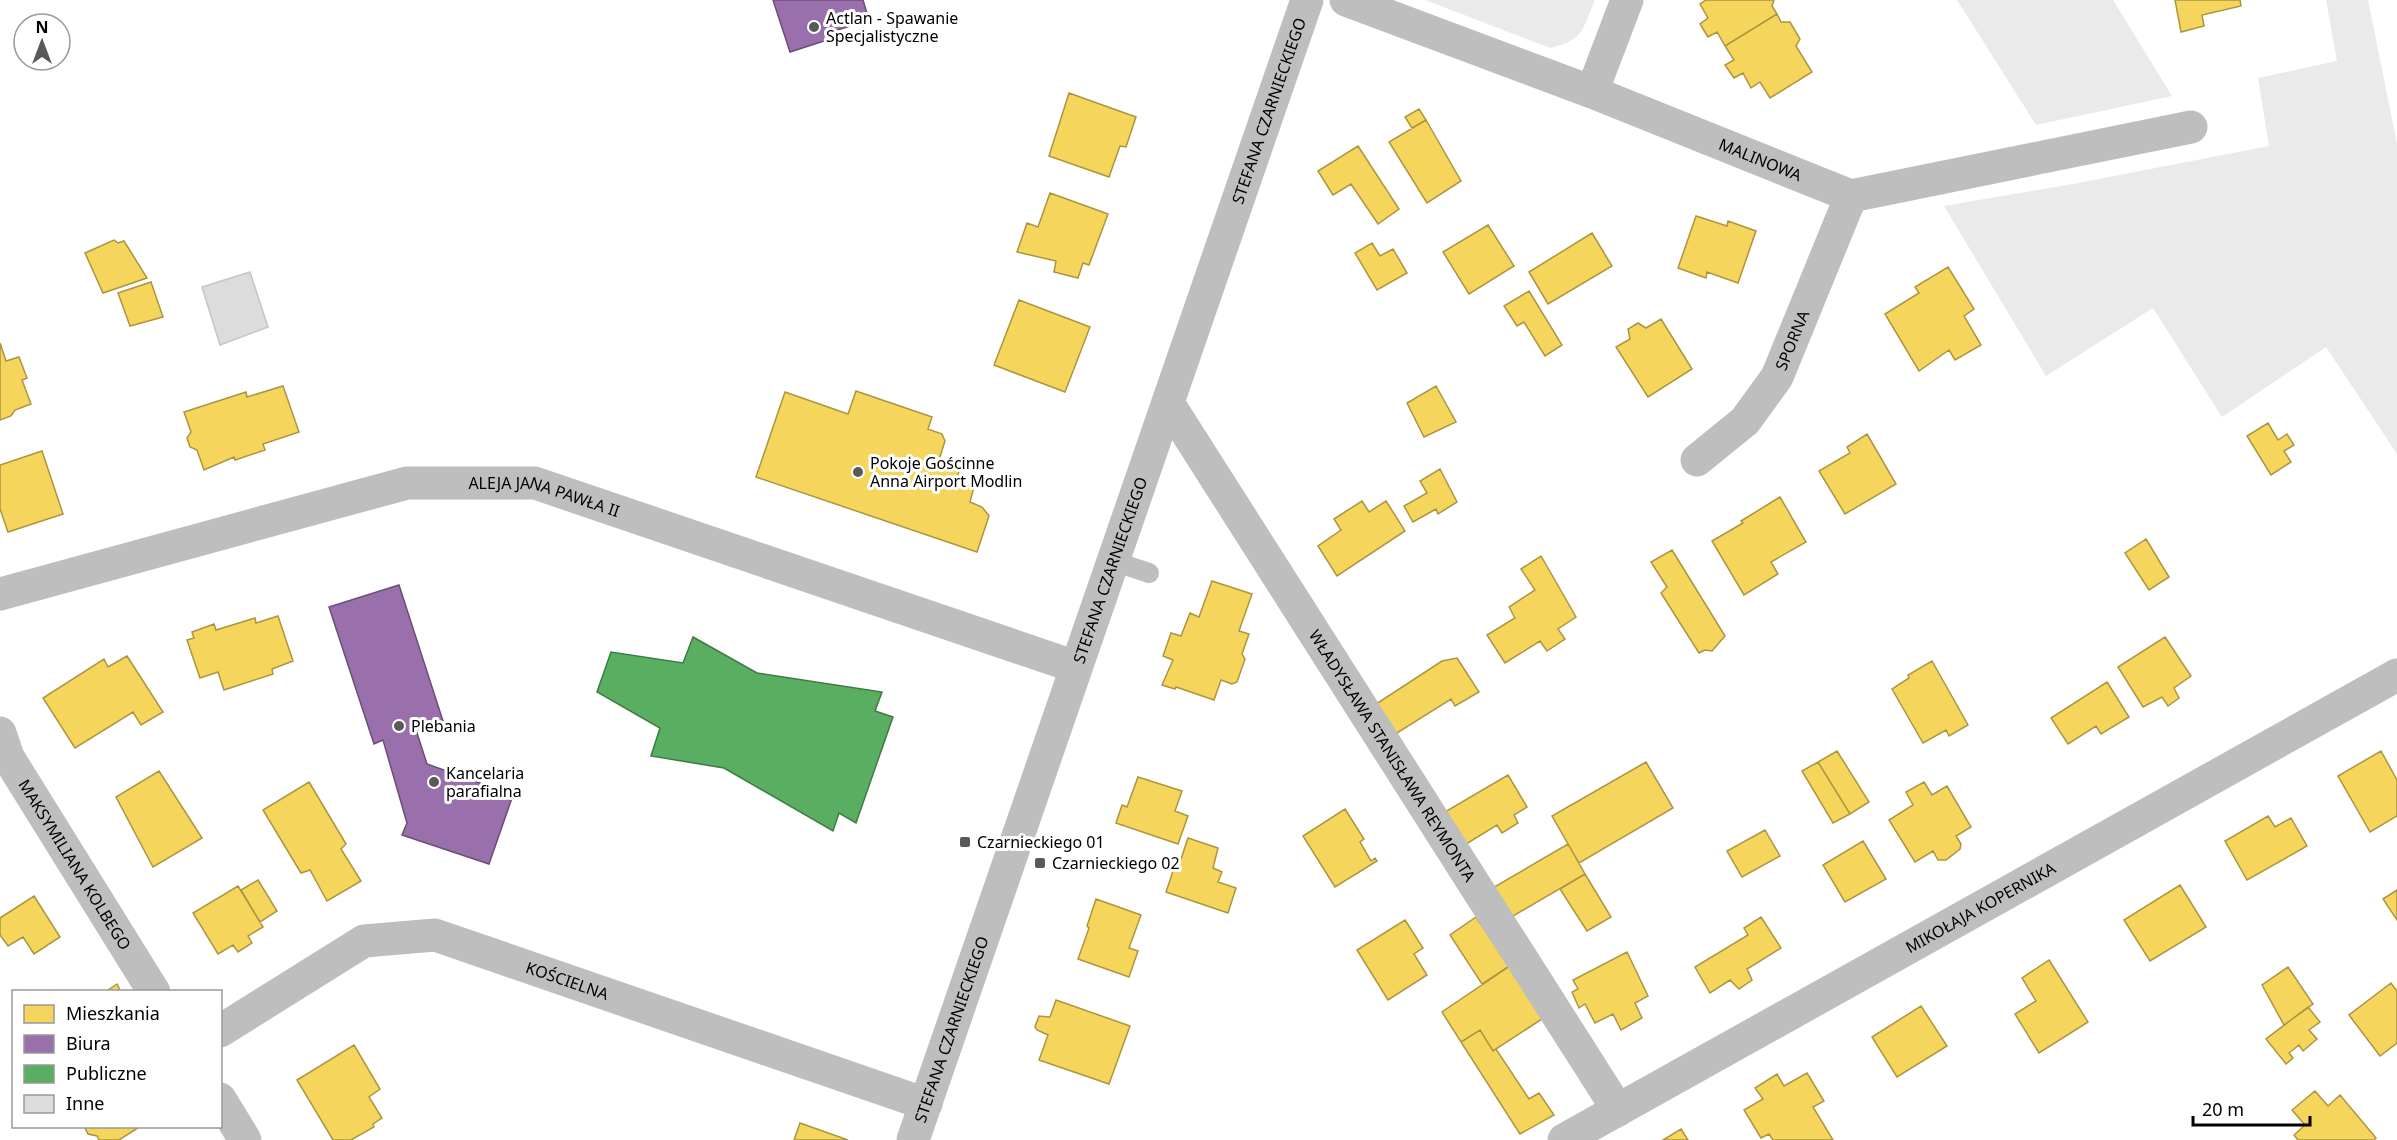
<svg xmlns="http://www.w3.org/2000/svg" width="2397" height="1140" viewBox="0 0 2397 1140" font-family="'Noto Sans',sans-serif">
  <rect width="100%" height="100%" fill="#fff"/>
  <path fill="#eaeaea" d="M 1425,0 L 1595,0 C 1582,30 1584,40 1550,48 Z
    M 1957,0 L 2113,0 L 2172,96 L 2036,125 Z
    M 2326,0 L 2368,0 L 2397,144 L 2397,454 L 2326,347 L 2222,417 L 2153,308 L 2046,376 L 1944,206 L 2078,183 L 2269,146 L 2258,78 L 2337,61 Z"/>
  <path fill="#f6d55c" stroke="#ac9540" stroke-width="1.5" d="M 1706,0 L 1774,0 L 1772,6 L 1777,14 L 1725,46 L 1717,32 L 1708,37 L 1700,24 L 1708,18 L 1700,4 Z
    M 2175,0 L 2240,0 L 2241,6 L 2202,15 L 2204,26 L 2181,32 Z
    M 1777,14 L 1781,22 L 1790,22 L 1800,39 L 1796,46 L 1812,72 L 1770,98 L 1760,82 L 1751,88 L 1743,73 L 1734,78 L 1725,65 L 1734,60 L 1725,46 Z
    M 1069,93 L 1136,117 L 1126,147 L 1120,146 L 1109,177 L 1049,156 Z
    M 1419,109 L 1426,120 L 1412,128 L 1405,117 Z
    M 1426,120 L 1461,181 L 1427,203 L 1389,142 Z
    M 1358,146 L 1399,209 L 1378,224 L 1351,184 L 1333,195 L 1318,171 Z
    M 1050,193 L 1108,214 L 1089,265 L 1083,263 L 1078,278 L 1054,272 L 1056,261 L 1017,252 L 1027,223 L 1038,227 Z
    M 1696,216 L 1727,226 L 1728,221 L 1756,231 L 1738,283 L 1707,272 L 1706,278 L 1678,268 Z
    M 1488,225 L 1514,266 L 1469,294 L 1443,252 Z
    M 1592,233 L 1612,266 L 1548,304 L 1529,272 Z
    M 114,240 L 118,243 L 124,241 L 147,278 L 103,293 L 85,253 Z
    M 1372,243 L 1380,256 L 1393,249 L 1407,273 L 1377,290 L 1355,253 Z
    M 1948,267 L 1974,309 L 1964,316 L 1981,345 L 1955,360 L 1949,350 L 1919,371 L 1885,314 L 1919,293 L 1915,287 Z
    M 151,282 L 163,317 L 130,326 L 118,293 Z
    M 1529,291 L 1562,345 L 1545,356 L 1524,322 L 1517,326 L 1504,306 Z
    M 1019,300 L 1090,327 L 1065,392 L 994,365 Z
    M 1661,319 L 1692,369 L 1648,397 L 1616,347 L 1630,339 L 1628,329 L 1638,323 L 1646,328 Z
    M 0,343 L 6,361 L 19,357 L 27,378 L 22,380 L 31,404 L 15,410 L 11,416 L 0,420 Z
    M 283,386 L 299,432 L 263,444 L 265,450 L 235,460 L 234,457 L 204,470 L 197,450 L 190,447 L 187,438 L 191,432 L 184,412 L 246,392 L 247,397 Z
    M 1436,386 L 1456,422 L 1424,437 L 1407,403 Z
    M 856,391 L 932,417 L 928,429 L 942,434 L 945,441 L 939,460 L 960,468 L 956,481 L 974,487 L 970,502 L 982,507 L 989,516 L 977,552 L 756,477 L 785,392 L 848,414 Z
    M 2268,423 L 2278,440 L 2287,434 L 2294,445 L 2284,451 L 2291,462 L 2271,475 L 2247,436 Z
    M 1867,434 L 1896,484 L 1845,514 L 1819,471 L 1850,453 L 1847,447 Z
    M 42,451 L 63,514 L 8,532 L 0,509 L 0,465 Z
    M 1440,469 L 1457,502 L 1438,514 L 1436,509 L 1413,522 L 1404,506 L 1427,493 L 1420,481 Z
    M 1780,497 L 1806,542 L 1771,562 L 1778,574 L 1744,595 L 1712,541 L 1743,523 L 1741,521 Z
    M 1362,501 L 1369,512 L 1386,501 L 1405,531 L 1337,576 L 1318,546 L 1341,530 L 1334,519 Z
    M 2146,539 L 2169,577 L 2149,590 L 2125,553 Z
    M 1672,550 L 1725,636 L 1712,651 L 1705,650 L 1699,653 L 1661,593 L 1667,587 L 1651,562 Z
    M 1541,556 L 1576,617 L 1558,629 L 1565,639 L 1547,651 L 1540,641 L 1505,663 L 1487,635 L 1515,618 L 1509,607 L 1535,590 L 1521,569 Z
    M 1212,581 L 1252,594 L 1239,631 L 1249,634 L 1242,654 L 1245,659 L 1237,682 L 1232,684 L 1221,680 L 1214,700 L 1176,687 L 1175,689 L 1162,685 L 1173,660 L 1163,656 L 1171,633 L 1181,636 L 1190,613 L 1199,617 Z
    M 278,616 L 293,661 L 272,669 L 273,674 L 224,690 L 218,672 L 200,678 L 187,640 L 194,638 L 192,632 L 214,624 L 216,630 L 255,618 L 256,623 Z
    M 2165,637 L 2191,676 L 2174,688 L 2179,698 L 2168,706 L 2162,697 L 2143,707 L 2118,667 Z
    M 127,656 L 163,712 L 141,725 L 133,712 L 75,748 L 43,698 L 104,659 L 108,667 Z
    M 1457,658 L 1479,692 L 1455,706 L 1451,699 L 1389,738 L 1370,708 L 1442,661 Z
    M 1932,661 L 1968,725 L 1949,736 L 1946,730 L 1923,743 L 1892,689 L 1909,678 L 1908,675 Z
    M 2107,682 L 2129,717 L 2101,734 L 2096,726 L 2068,744 L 2051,718 Z
    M 1837,751 L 1869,802 L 1850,814 L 1818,762 Z
    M 2381,751 L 2397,780 L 2397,816 L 2370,832 L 2338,776 Z
    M 1646,762 L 1673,808 L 1579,863 L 1552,816 Z
    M 1818,762 L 1850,814 L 1833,823 L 1802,771 Z
    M 159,771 L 202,838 L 153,867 L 116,797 Z
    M 1508,775 L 1527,807 L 1514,815 L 1518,823 L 1502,833 L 1497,825 L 1458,849 L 1438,816 Z
    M 1138,777 L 1182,791 L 1175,811 L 1188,816 L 1178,844 L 1116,823 L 1122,805 L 1127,807 Z
    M 309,782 L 346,844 L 341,849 L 361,881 L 327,901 L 310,870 L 301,873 L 263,810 Z
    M 1924,782 L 1932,795 L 1947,786 L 1971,827 L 1956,836 L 1961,844 L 1960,849 L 1946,860 L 1938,860 L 1933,851 L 1915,862 L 1889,820 L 1913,805 L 1906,792 Z
    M 1345,809 L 1364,839 L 1360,842 L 1371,861 L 1375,858 L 1377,861 L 1335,887 L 1303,836 Z
    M 2268,816 L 2275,827 L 2291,818 L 2307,846 L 2247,880 L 2225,841 Z
    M 1765,830 L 1780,856 L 1742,877 L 1727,851 Z
    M 1188,838 L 1218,848 L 1213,868 L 1222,872 L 1218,882 L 1236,888 L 1228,913 L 1166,892 L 1174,868 L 1178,868 Z
    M 1863,841 L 1886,879 L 1845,902 L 1823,865 Z
    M 1568,844 L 1585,874 L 1508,919 L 1491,889 Z
    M 1585,874 L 1611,917 L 1587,931 L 1560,889 Z
    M 258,880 L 277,911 L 260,922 L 241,890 Z
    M 2180,885 L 2206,927 L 2150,961 L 2124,920 Z
    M 238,886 L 263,927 L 248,936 L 252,943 L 238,952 L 233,945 L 218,954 L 193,913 Z
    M 2397,890 L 2397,920 L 2383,899 Z
    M 34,896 L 60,937 L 34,954 L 23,937 L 8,946 L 0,935 L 0,918 Z
    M 1096,899 L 1141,915 L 1129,948 L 1138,951 L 1129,977 L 1078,959 L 1089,928 L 1087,926 Z
    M 1476,917 L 1509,966 L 1482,984 L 1450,935 Z
    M 1761,917 L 1781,948 L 1747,969 L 1752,980 L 1739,989 L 1730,980 L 1710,993 L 1695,967 L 1748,935 L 1744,928 Z
    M 1405,920 L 1423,948 L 1414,954 L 1427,975 L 1388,1000 L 1357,950 Z
    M 1627,952 L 1648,996 L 1635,1003 L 1642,1018 L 1621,1030 L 1613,1014 L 1595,1023 L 1585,1004 L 1579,1008 L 1572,992 L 1578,989 L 1573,980 Z
    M 2049,960 L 2088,1022 L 2039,1053 L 2015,1014 L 2036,1001 L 2022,978 Z
    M 1510,966 L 1545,1017 L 1493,1051 L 1480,1030 L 1461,1042 L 1442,1012 Z
    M 2288,967 L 2313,1004 L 2284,1025 L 2262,985 Z
    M 2391,983 L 2397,991 L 2397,1043 L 2380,1056 L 2349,1015 Z
    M 117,984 L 121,992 L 105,992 Z
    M 1056,1000 L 1130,1026 L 1109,1084 L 1039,1060 L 1048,1035 L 1037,1030 L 1035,1027 L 1039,1016 L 1050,1017 Z
    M 1921,1006 L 1947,1046 L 1897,1077 L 1872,1037 Z
    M 2308,1007 L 2320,1022 L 2309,1030 L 2317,1039 L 2303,1051 L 2299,1045 L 2289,1053 L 2293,1058 L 2286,1064 L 2266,1039 Z
    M 1480,1030 L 1493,1051 L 1496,1049 L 1529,1099 L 1539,1093 L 1554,1115 L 1520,1134 L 1461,1042 Z
    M 354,1045 L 380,1089 L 369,1097 L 382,1118 L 373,1124 L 374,1127 L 351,1140 L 333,1140 L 297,1080 Z
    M 1807,1073 L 1824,1101 L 1813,1107 L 1833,1140 L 1773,1140 L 1769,1134 L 1761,1138 L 1744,1110 L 1763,1099 L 1755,1088 L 1777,1074 L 1784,1086 Z
    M 2315,1091 L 2328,1106 L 2340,1095 L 2376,1138 L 2374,1140 L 2298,1140 L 2294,1135 L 2305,1125 L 2292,1110 Z
    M 800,1123 L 848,1140 L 794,1140 Z
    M 84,1126 L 141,1126 L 119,1140 L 99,1140 L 97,1136 L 88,1134 Z
    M 1681,1129 L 1688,1140 L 1663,1140 Z"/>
  <path fill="#9970ab" stroke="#6b4e78" stroke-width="1.5" d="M 773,0 L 863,0 L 869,20 L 825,34 L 827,40 L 790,52 Z
    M 399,585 L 443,721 L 416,730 L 427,764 L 513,795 L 489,864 L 402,835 L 407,823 L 383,740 L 374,744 L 329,607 Z"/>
  <path fill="#5aae61" stroke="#3f7a44" stroke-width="1.5" d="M 693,637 L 757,673 L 882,692 L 875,711 L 893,717 L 856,823 L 839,813 L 833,831 L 724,768 L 651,756 L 660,728 L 597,692 L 611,652 L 683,663 Z"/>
  <path fill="#dcdcdc" stroke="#c5c5c5" stroke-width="1.5" d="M 250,272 L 268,327 L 220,345 L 202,287 Z"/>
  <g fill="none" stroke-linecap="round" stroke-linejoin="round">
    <path stroke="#bebebe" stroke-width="20" d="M 1113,561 L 1149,573"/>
    <g stroke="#bebebe" stroke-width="33">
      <path id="s1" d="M 1346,0 L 1592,92 L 1851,196 L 2191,127"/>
      <path d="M 1592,92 L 1627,0"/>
      <path id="s2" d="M 1168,403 L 1618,1110"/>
      <path id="s3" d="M 1697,460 L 1745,421 L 1777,377 L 1851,196"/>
      <path id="s4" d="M 0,594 L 407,483 L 535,483 L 1076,667"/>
      <path id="s5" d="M 0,733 L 8,757 L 154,992"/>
      <path id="s6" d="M 220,1031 L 364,941 L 435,935 L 926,1104"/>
      <path d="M 220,1099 L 245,1140"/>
      <path id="s7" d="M 1564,1140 L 2397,675"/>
    </g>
    <path stroke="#bebebe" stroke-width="33" id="s8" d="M 913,1140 L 1307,0"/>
  </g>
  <g fill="#595959" stroke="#fff" stroke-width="2">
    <circle cx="814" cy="27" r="6"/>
    <circle cx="858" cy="472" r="6"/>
    <circle cx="399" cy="726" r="6"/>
    <circle cx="434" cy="782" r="6"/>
    <rect x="959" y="836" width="12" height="12" rx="3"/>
    <rect x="1034" y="857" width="12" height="12" rx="3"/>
  </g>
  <g text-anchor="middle" stroke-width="6" stroke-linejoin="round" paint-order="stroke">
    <g font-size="16" fill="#000" stroke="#fff" text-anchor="start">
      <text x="826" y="24">Actlan - Spawanie<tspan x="826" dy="18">Specjalistyczne</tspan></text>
      <text x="870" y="469">Pokoje Gościnne<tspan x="870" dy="18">Anna Airport Modlin</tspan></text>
      <text x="411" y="732">Plebania</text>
      <text x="446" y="779">Kancelaria<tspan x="446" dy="18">parafialna</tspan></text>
      <text x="977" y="848">Czarnieckiego 01</text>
      <text x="1052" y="869">Czarnieckiego 02</text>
    </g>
    <g font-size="16" fill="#000" stroke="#fff">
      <text dy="6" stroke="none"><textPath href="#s8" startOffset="1089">STEFANA CZARNIECKIEGO</textPath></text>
      <text dy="6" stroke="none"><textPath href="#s1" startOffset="444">MALINOWA</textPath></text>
      <text dy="6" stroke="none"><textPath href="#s3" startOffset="156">SPORNA</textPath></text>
      <text dy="6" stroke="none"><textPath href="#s4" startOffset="561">ALEJA JANA PAWŁA II</textPath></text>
      <text dy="6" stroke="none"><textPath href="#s8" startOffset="603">STEFANA CZARNIECKIEGO</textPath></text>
      <text dy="6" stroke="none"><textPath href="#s2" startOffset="418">WŁADYSŁAWA STANISŁAWA REYMONTA</textPath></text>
      <text dy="6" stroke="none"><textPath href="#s5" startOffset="152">MAKSYMILIANA KOLBEGO</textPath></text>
      <text dy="6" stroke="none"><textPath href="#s7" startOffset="477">MIKOŁAJA KOPERNIKA</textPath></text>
      <text dy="6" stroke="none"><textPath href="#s6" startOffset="381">KOŚCIELNA</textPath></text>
      <text dy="6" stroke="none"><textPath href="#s8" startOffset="117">STEFANA CZARNIECKIEGO</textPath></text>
    </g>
  </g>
  <rect x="12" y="990" width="210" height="138" fill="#ffffff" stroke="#999999" stroke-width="1.5"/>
  <rect x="24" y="1005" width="30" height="18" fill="#f6d55c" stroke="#999999" stroke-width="1.5"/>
  <text x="66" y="1020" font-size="18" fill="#000000">Mieszkania</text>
  <rect x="24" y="1035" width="30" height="18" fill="#9970ab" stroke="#999999" stroke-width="1.5"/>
  <text x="66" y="1050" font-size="18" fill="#000000">Biura</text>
  <rect x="24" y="1065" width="30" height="18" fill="#5aae61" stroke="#999999" stroke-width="1.5"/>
  <text x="66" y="1080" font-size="18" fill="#000000">Publiczne</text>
  <rect x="24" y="1095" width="30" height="18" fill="#dcdcdc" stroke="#999999" stroke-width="1.5"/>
  <text x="66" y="1110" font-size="18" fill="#000000">Inne</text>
  <g transform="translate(42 42)"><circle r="28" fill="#ffffff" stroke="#999999" stroke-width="1.5"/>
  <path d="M0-4.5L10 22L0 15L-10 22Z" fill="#595959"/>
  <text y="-9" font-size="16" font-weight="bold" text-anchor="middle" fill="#000000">N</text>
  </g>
  <path d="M2193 1116v9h117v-9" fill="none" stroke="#000000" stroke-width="3"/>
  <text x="2202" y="1116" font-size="18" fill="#000000" stroke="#ffffff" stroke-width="4.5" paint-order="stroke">20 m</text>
</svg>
